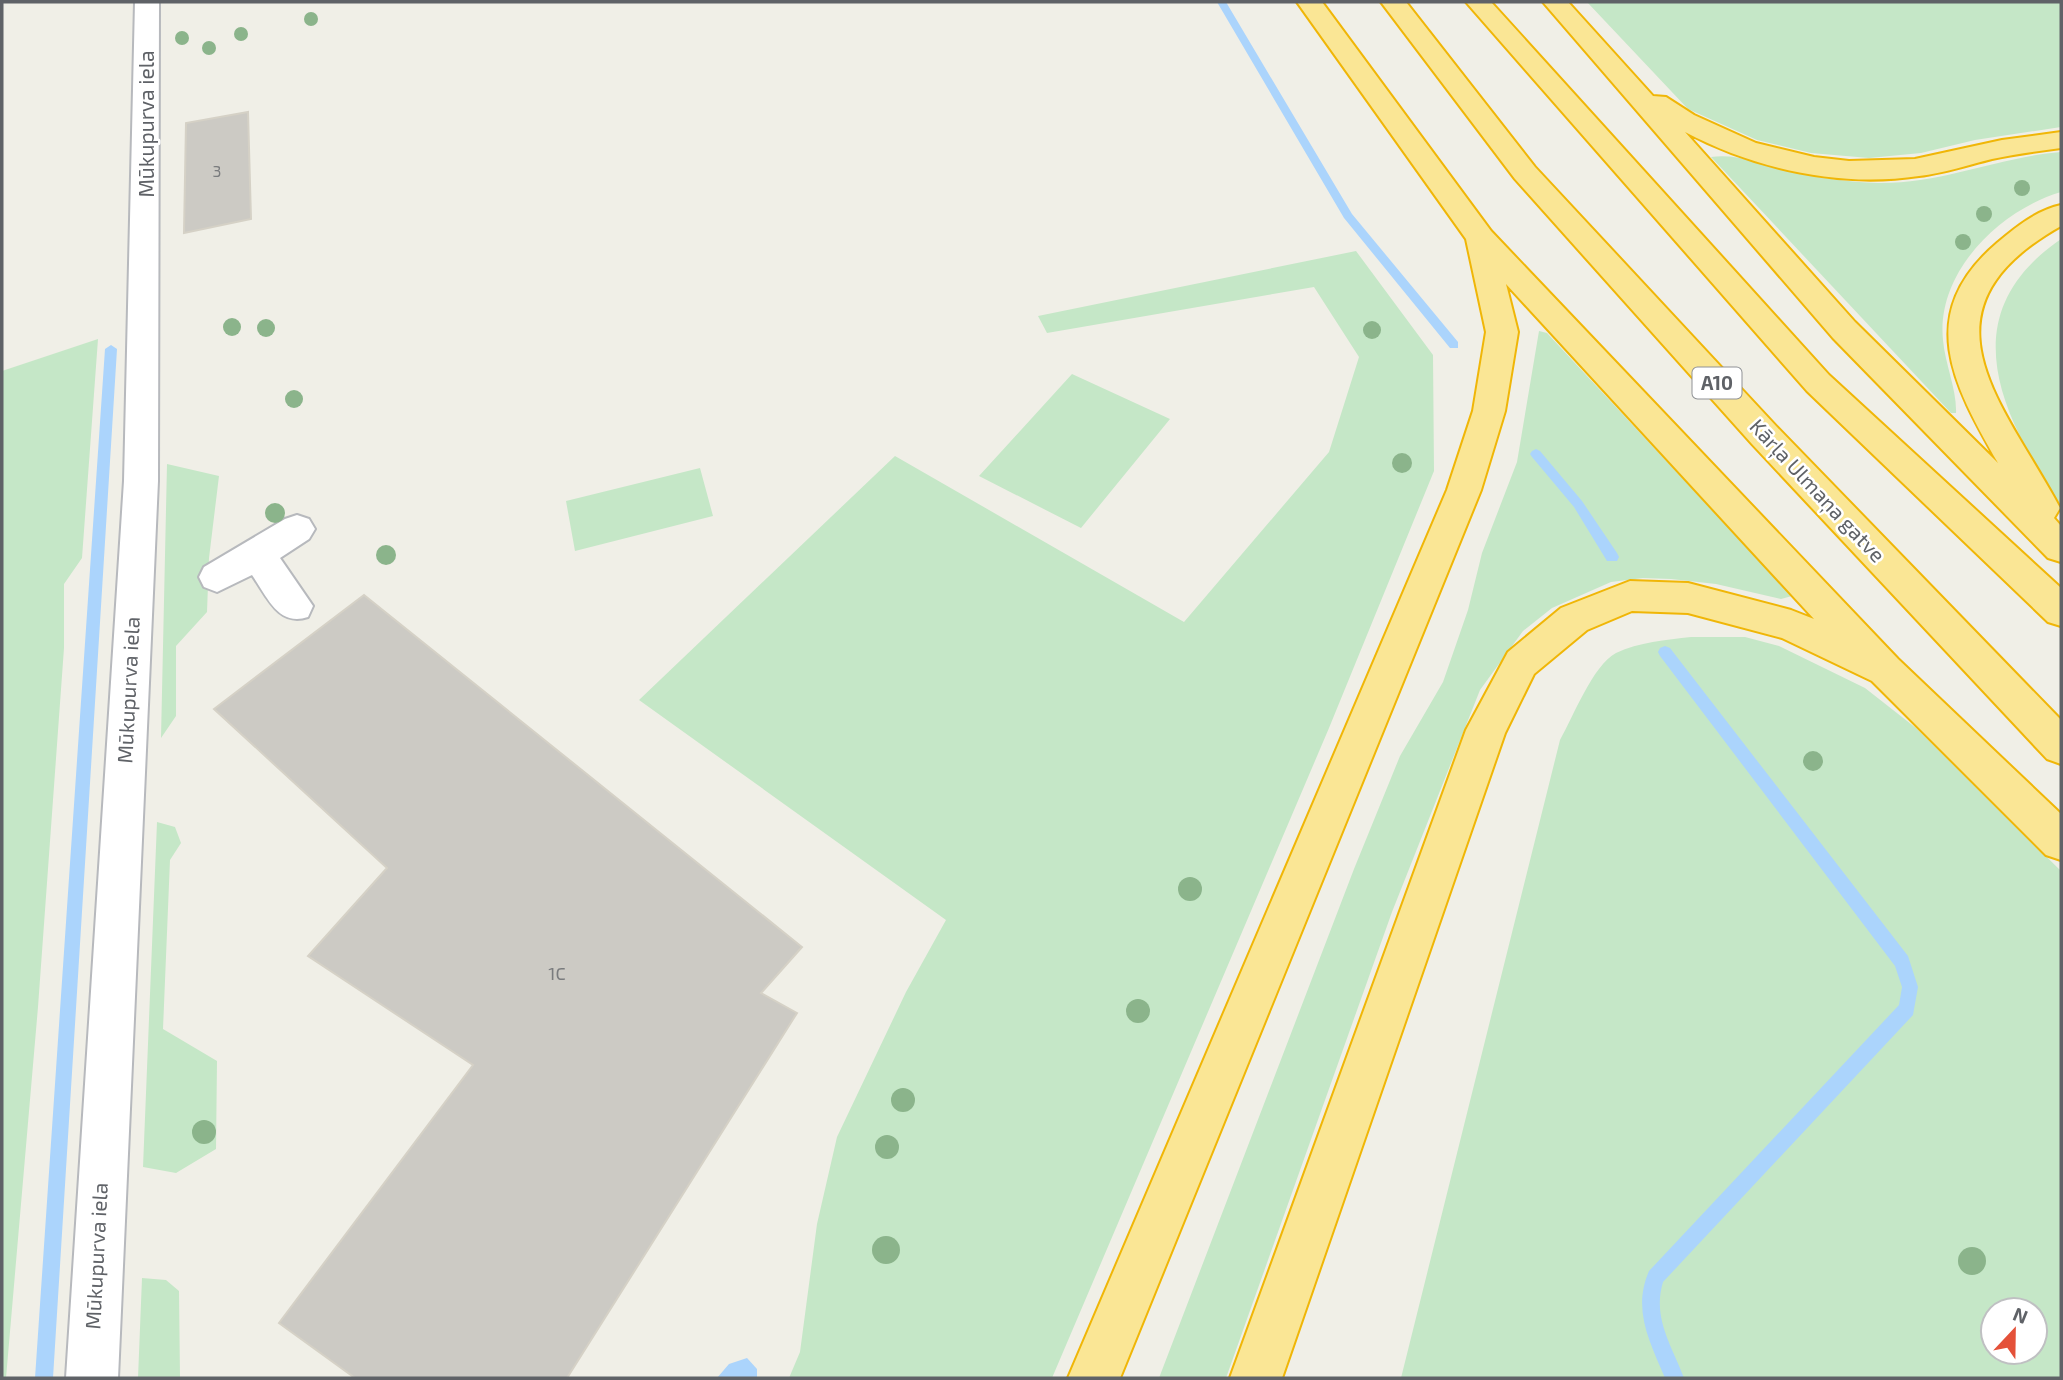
<svg xmlns="http://www.w3.org/2000/svg" width="2063" height="1380" viewBox="0 0 2063 1380" font-family="'Exo 2',sans-serif">
  <rect width="100%" height="100%" fill="#f0efe7"/>
  <path fill="#c5e7c7" fill-rule="evenodd" d="M 1587,2 L 2061,2 L 2061,127 L 1975,140 L 1921,153 L 1869,158 L 1811,153 L 1757,140 L 1688,109 Z
    M 2061,152 L 2061,192 C 2000,210 1936,272 1943,340 C 1945,364 1957,390 1956,413 L 1951,413 L 1711,157 C 1738,153 1763,165 1789,171 C 1818,178 1848,182 1878,183 C 1941,184 1999,157 2061,152 Z
    M 2061,239 L 2061,505 C 2045,483 2032,460 2020,436 C 1981,357 1985,291 2061,239 Z
    M 1356,251 L 1433,355 L 1434,471 L 1329,728 L 1052,1378 L 789,1378 L 800,1352 L 817,1224 L 837,1137 L 906,992 L 946,920 L 639,700 L 895,456 L 1184,622 L 1329,452 L 1359,357 L 1314,287 L 1047,333 L 1038,316 Z
    M 1539,331 L 1547,333 L 1792,596 L 1781,599 L 1716,584 L 1671,579 L 1643,578 L 1611,582 L 1552,608 L 1523,631 L 1480,690 L 1392,912 L 1226,1378 L 1159,1378 L 1354,869 L 1400,756 L 1443,682 L 1468,610 L 1482,553 L 1517,462 Z
    M 98,339 L 82,558 L 64,584 L 64,648 L 38,1007 L 6,1378 L 2,1378 L 2,371 Z
    M 1072,374 L 1170,419 L 1081,528 L 979,476 Z
    M 167,464 L 219,476 L 209,558 L 207,612 L 176,646 L 176,716 L 161,738 Z
    M 700,468 L 713,516 L 575,551 L 566,501 Z
    M 1691,637 L 1745,637 L 1779,646 L 1865,688 L 1916,728 L 2061,871 L 2061,1378 L 1401,1378 L 1560,740 C 1573,717 1593,665 1616,653 C 1639,642 1666,640 1691,637 ZM 1993,1310 L 2035,1310 L 2035,1352 L 1993,1352 Z
    M 157,822 L 175,827 L 181,843 L 170,860 L 163,1029 L 217,1061 L 216,1149 L 176,1173 L 143,1167 Z
    M 142,1278 L 166,1280 L 179,1291 L 180,1378 L 138,1378 Z"/>
  <path fill="#abd4fc" d="M 747,1358 L 757,1369 L 757,1378 L 717,1378 L 729,1364 Z"/>
  <g fill="none" stroke-linecap="round" stroke-linejoin="round">
    <path fill="#abd4fc" fill-rule="evenodd" d="M 1217,2 L 1226,2 L 1352,214 L 1458,342 L 1458,348 L 1450,348 L 1344,218 Z
      M 111,345 L 117,349 L 53,1378 L 35,1378 L 105,349 Z
      M 1536,449 L 1540,451 L 1582,501 L 1617,553 L 1619,557 L 1617,561 L 1607,561 L 1574,507 L 1532,457 L 1530,454 L 1532,451 Z
      M 1665,646 L 1670,648 L 1908,956 L 1918,987 L 1913,1015 L 1663,1282 C 1652,1318 1672,1346 1684,1378 L 1665,1378 C 1650,1342 1632,1310 1649,1271 L 1899,1005 L 1902,987 L 1895,966 L 1660,656 L 1658,652 L 1660,648 Z"/>
  </g>
  <path fill="#cccac4" stroke="#d5d1c6" stroke-width="2" d="M 248,112 L 251,219 L 184,233 L 186,123 Z
    M 364,595 L 802,947 L 761,993 L 797,1013 L 567,1378 L 355,1378 L 279,1323 L 473,1065 L 308,956 L 387,868 L 214,709 Z"/>
  <g fill="none" stroke-linecap="round" stroke-linejoin="round">
    <g stroke="#b7b9bd" stroke-width="4">
      <path id="minor" d="M 135,2 L 159,2 L 158,481 L 118,1378 L 66,1378 L 124,481 Z
        M 297,515 L 309,519 L 315,529 L 309,539 L 280,558 L 313,606 L 308,617 C 278,627 267,596 252,575 L 217,592 L 204,587 L 199,577 L 204,567 L 285,519 Z"/>
    </g>
    <g stroke="#f0b607" stroke-width="4">
      <path id="highway" d="M 1297,2 L 1322,2 L 1491,231 L 1898,659 L 2061,814 L 2061,860 L 2046,855 L 1872,681 L 1782,638 L 1688,613 L 1632,611 L 1587,630 L 1534,674 L 1505,733 L 1282,1378 L 1230,1378 L 1466,730 L 1508,652 L 1561,608 L 1630,581 L 1688,583 L 1791,610 L 1814,619 L 1506,284 L 1518,332 L 1505,411 L 1481,490 L 1120,1378 L 1068,1378 L 1447,490 L 1473,411 L 1486,332 L 1466,239 Z
        M 1381,2 L 1406,2 L 1535,167 L 1776,426 L 2061,720 L 2061,764 L 2047,759 L 1752,444 L 1515,179 Z
        M 1466,2 L 1491,2 L 1829,375 L 2061,588 L 2061,626 L 2048,622 L 1807,391 Z
        M 1543,2 L 1568,2 L 1653,96 L 1666,97 L 1694,115 L 1756,143 L 1814,157 L 1849,161 L 1915,159 L 2002,140 L 2061,132 L 2061,148 C 2038,151 2015,154 1992,159 C 1968,165 1944,173 1919,176 C 1840,188 1755,169 1685,132 L 1855,322 L 1998,463 C 1953,384 1914,314 1997,243 C 2016,227 2037,210 2061,205 L 2061,226 C 1910,311 2004,403 2060,508 L 2054,518 L 2061,526 L 2061,562 L 2048,558 L 1833,338 Z"/>
    </g>
    <use href="#minor" fill="#fff" fill-rule="evenodd"/>
    <use href="#highway" fill="#fae695" fill-rule="evenodd"/>
  </g>
  <g fill="#8bb48b">
    <circle cx="311" cy="19" r="7"/>
    <circle cx="241" cy="34" r="7"/>
    <circle cx="182" cy="38" r="7"/>
    <circle cx="209" cy="48" r="7"/>
    <circle cx="2022" cy="188" r="8"/>
    <circle cx="1984" cy="214" r="8"/>
    <circle cx="1963" cy="242" r="8"/>
    <circle cx="232" cy="327" r="9"/>
    <circle cx="266" cy="328" r="9"/>
    <circle cx="1372" cy="330" r="9"/>
    <circle cx="294" cy="399" r="9"/>
    <circle cx="1402" cy="463" r="10"/>
    <circle cx="275" cy="513" r="10"/>
    <circle cx="386" cy="555" r="10"/>
    <circle cx="1813" cy="761" r="10"/>
    <circle cx="1190" cy="889" r="12"/>
    <circle cx="1138" cy="1011" r="12"/>
    <circle cx="903" cy="1100" r="12"/>
    <circle cx="204" cy="1132" r="12"/>
    <circle cx="887" cy="1147" r="12"/>
    <circle cx="886" cy="1250" r="14"/>
    <circle cx="1972" cy="1261" r="14"/>
  </g>
  <g text-anchor="middle" stroke-width="5" stroke-linejoin="round" paint-order="stroke">
    <g font-size="16" fill="#7a7c7e">
      <text x="217" y="177">3</text>
    </g>
    <g font-size="18" fill="#7a7c7e">
      <text x="557" y="980">1C</text>
    </g>
    <rect fill="#fff" stroke="#8f9195" stroke-width="2" x="1692.5" y="367.5" width="49" height="31" rx="5"/>
    <g font-size="19" font-weight="bold" fill="#5f6267">
      <text x="1717" y="390">A10</text>
    </g>
    <g font-size="21" fill="#5f6267" stroke="#fff">
      <text transform="translate(147 124) rotate(-90)" y="7">Mūkupurva iela</text>
      <text transform="translate(1817 491) rotate(47)" y="7">Kārļa Ulmaņa gatve</text>
      <text transform="translate(129 690) rotate(-87)" y="7">Mūkupurva iela</text>
      <text transform="translate(97 1256) rotate(-87)" y="7">Mūkupurva iela</text>
    </g>
  </g>
  <rect width="2063" height="1380" fill="none" stroke="#5f6267" stroke-width="7"/>
  <g transform="translate(2014 1331) rotate(22)"><circle r="33" fill="#ffffff" stroke="#bfc0c2" stroke-width="2"/>
  <path d="M0-5L12 26L0 18L-12 26Z" fill="#e45139"/>
  <text y="-10" font-size="19" font-weight="bold" text-anchor="middle" fill="#5f6267">N</text>
  </g>
</svg>
